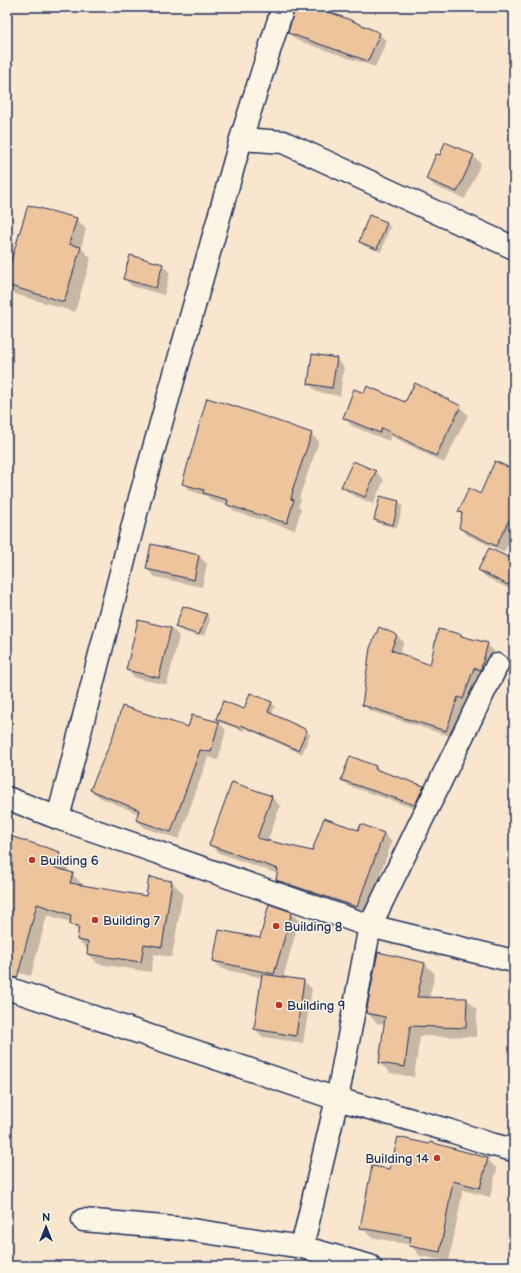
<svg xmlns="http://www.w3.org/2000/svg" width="521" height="1273" viewBox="0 0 521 1273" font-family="'Balsamiq Sans',sans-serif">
  <rect width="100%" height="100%" fill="#f8e6cf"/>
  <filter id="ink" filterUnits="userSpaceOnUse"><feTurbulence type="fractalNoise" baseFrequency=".025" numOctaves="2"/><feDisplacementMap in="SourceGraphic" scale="8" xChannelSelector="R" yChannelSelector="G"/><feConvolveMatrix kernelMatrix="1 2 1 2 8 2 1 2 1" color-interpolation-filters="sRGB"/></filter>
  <g filter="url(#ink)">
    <path fill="#0003" d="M 296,7 L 312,7 L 379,34 L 387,41 L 375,67 L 296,40 L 289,33 Z
      M 473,156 L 481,163 L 465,199 L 434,186 L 427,178 Z
      M 76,219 L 86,229 L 81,248 L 91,258 L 75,312 L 15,294 L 7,285 L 7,278 Z
      M 386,223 L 390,226 L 381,252 L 364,246 L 360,242 Z
      M 162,265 L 170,273 L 164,295 L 132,286 L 124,278 Z
      M 336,359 L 344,367 L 340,396 L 317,392 L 309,384 Z
      M 365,394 L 405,403 L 460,407 L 468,415 L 444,463 L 391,436 L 389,441 L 352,426 L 344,418 Z
      M 311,434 L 319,441 L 299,498 L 301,500 L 298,506 L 301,509 L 295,530 L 235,512 L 228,505 L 212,501 L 207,496 L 191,491 L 184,484 Z
      M 353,462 L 376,472 L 384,480 L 373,504 L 350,494 L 342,486 Z
      M 514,471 L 514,531 L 504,552 L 467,535 L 460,527 L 463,515 L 459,511 Z
      M 381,498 L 399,502 L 403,506 L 397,528 L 379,524 L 376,520 Z
      M 152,546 L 199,556 L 207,564 L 202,587 L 155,577 L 147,569 Z
      M 514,561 L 514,591 L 487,578 L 479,570 Z
      M 206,615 L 210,619 L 204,636 L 180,627 L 180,629 L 203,639 L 180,630 L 176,626 Z
      M 171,628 L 179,636 L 167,685 L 135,678 L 127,670 Z
      M 380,628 L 397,636 L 404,642 L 399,654 L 431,666 L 461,635 L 463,638 L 487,644 L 494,651 L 488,675 L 470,705 L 465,703 L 453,737 L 370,711 L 363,704 Z
      M 271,702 L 275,706 L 272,715 L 307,731 L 310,735 L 302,754 L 245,728 L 244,731 L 221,723 L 217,719 Z
      M 218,722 L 226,730 L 218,760 L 208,757 L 179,839 L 145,828 L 137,820 L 139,814 L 99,797 L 91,790 L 189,728 Z
      M 376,766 L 382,773 L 424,787 L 430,793 L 422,811 L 349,786 L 342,780 Z
      M 272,797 L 280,806 L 267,842 L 313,852 L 359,832 L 361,825 L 384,834 L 392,842 L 365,915 L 285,888 L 277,880 L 278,874 L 219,853 L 210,845 Z
      M 7,836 L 59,853 L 70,863 L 67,872 L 72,874 L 83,885 L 83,886 L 147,897 L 150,878 L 172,882 L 183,893 L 172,957 L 154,954 L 151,972 L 98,964 L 88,953 L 88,950 L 78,940 L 79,932 L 71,924 L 71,922 L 47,915 L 31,976 L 7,970 Z
      M 291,913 L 299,921 L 283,978 L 304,981 L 312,989 L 303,1043 L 263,1037 L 255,1029 L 263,978 L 222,969 L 214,961 L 261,940 Z
      M 425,964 L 435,974 L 429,998 L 467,999 L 477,1010 L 476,1037 L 420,1036 L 414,1077 L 390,1073 L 380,1063 L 385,1024 L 377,1023 L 367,1013 Z
      M 487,1159 L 497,1169 L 490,1197 L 463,1190 L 449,1261 L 420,1256 L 411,1245 L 371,1237 L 361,1227 Z
      M 50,1263 L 86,1266 L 50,1266 Z"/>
    <path fill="#eec49d" stroke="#1b2f5e" d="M 295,7 L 315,7 L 348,19 L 380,33 L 368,61 L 288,33 Z
      M 445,142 L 474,155 L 457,192 L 426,179 L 436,154 L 440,155 Z
      M 28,205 L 77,218 L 69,244 L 81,247 L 64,302 L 7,285 L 7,274 Z
      M 369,215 L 387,222 L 377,249 L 359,242 Z
      M 130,255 L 163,264 L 156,288 L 123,279 Z
      M 312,354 L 337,358 L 332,388 L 308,384 Z
      M 415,383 L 461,406 L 436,456 L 382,428 L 380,433 L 343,418 L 354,389 L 364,393 L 367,386 L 405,402 Z
      M 207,398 L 240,408 L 312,433 L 292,491 L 293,491 L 291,499 L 294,500 L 287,523 L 227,505 L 228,500 L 203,493 L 204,490 L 182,484 Z
      M 353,461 L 376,471 L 365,497 L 341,487 Z
      M 495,461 L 514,470 L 514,510 L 496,546 L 459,528 L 462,513 L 458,512 L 469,488 L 480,494 Z
      M 380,496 L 399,501 L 393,525 L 374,520 Z
      M 151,544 L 199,555 L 194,580 L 146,569 Z
      M 489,548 L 514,560 L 514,574 L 508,585 L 478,570 Z
      M 183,606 L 207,614 L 199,635 L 175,627 Z
      M 138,620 L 171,628 L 159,678 L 126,670 Z
      M 379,627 L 397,635 L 391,650 L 430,665 L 438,629 L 461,634 L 461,636 L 488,643 L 481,668 L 481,670 L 474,668 L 463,699 L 458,697 L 446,731 L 362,705 L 370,648 Z
      M 250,693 L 272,702 L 268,712 L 307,730 L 298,750 L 241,725 L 240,728 L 216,719 L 223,701 L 244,709 Z
      M 122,706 L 188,727 L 192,715 L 219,722 L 211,752 L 200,750 L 171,832 L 136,820 L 139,810 L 90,790 L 112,739 Z
      M 350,756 L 376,766 L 375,769 L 424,786 L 415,805 L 341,780 Z
      M 232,782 L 272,796 L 257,838 L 312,851 L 324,818 L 358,830 L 361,824 L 384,833 L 357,907 L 276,880 L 278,869 L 209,845 Z
      M 7,835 L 60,852 L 54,867 L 73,873 L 70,883 L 146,896 L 149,877 L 172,881 L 162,947 L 144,944 L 141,962 L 87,954 L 88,942 L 77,940 L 79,926 L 70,925 L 71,915 L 37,904 L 17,978 L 7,976 Z
      M 269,904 L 292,912 L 274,974 L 213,961 L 219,930 L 260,938 Z
      M 378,952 L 425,963 L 417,997 L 467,998 L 466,1028 L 410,1026 L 405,1067 L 379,1063 L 385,1017 L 366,1013 Z
      M 262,974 L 304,980 L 296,1036 L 254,1029 Z
      M 398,1137 L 429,1144 L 430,1142 L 488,1158 L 480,1188 L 453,1181 L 440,1252 L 409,1246 L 411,1237 L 360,1228 L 372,1166 L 390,1169 Z"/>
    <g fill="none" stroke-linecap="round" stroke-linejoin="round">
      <g stroke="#1b2f5e" stroke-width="25">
        <path id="minor" d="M 241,139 L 283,142 L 514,248
          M 58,818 L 140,498 L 241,139 L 283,7
          M 7,988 L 337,1099 L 451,1131 L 490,1144 L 514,1150
          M 83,1220 L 186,1229 L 302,1247 L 370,1266
          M 302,1247 L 337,1099 L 370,926 L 497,665"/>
      </g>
      <g stroke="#1b2f5e" stroke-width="25">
        <path id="tertiary" d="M 7,798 L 58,818 L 370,926 L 514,961"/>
      </g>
      <use href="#minor" stroke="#fcf5e5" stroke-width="22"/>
      <use href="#tertiary" stroke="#fcf5e5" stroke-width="22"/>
    </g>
  </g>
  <g fill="#c8321e" stroke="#fcf5e5" stroke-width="1.5">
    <circle cx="32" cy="860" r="4"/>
    <circle cx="95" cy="920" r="4"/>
    <circle cx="276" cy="926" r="4"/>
    <circle cx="279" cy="1005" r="4"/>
    <circle cx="437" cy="1158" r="4"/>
  </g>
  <g text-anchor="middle" stroke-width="3" stroke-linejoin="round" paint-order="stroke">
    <g font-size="13" fill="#1b2f5e" stroke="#fcf5e5" text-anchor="start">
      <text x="40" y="865">Building 6</text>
      <text x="103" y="925">Building 7</text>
      <text x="284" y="931">Building 8</text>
      <text x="287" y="1010">Building 9</text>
      <text x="429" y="1163" text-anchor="end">Building 14</text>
    </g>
  </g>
  <rect width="521" height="1273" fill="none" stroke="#fcf5e5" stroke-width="24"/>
  <rect x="12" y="12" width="497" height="1249" fill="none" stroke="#1b2f5e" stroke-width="1.5" filter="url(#ink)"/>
  <g transform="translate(46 1227)" stroke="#fcf5e5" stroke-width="3" paint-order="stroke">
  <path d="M0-3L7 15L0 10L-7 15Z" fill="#1b2f5e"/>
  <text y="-6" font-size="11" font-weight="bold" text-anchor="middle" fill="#1b2f5e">N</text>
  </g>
</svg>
